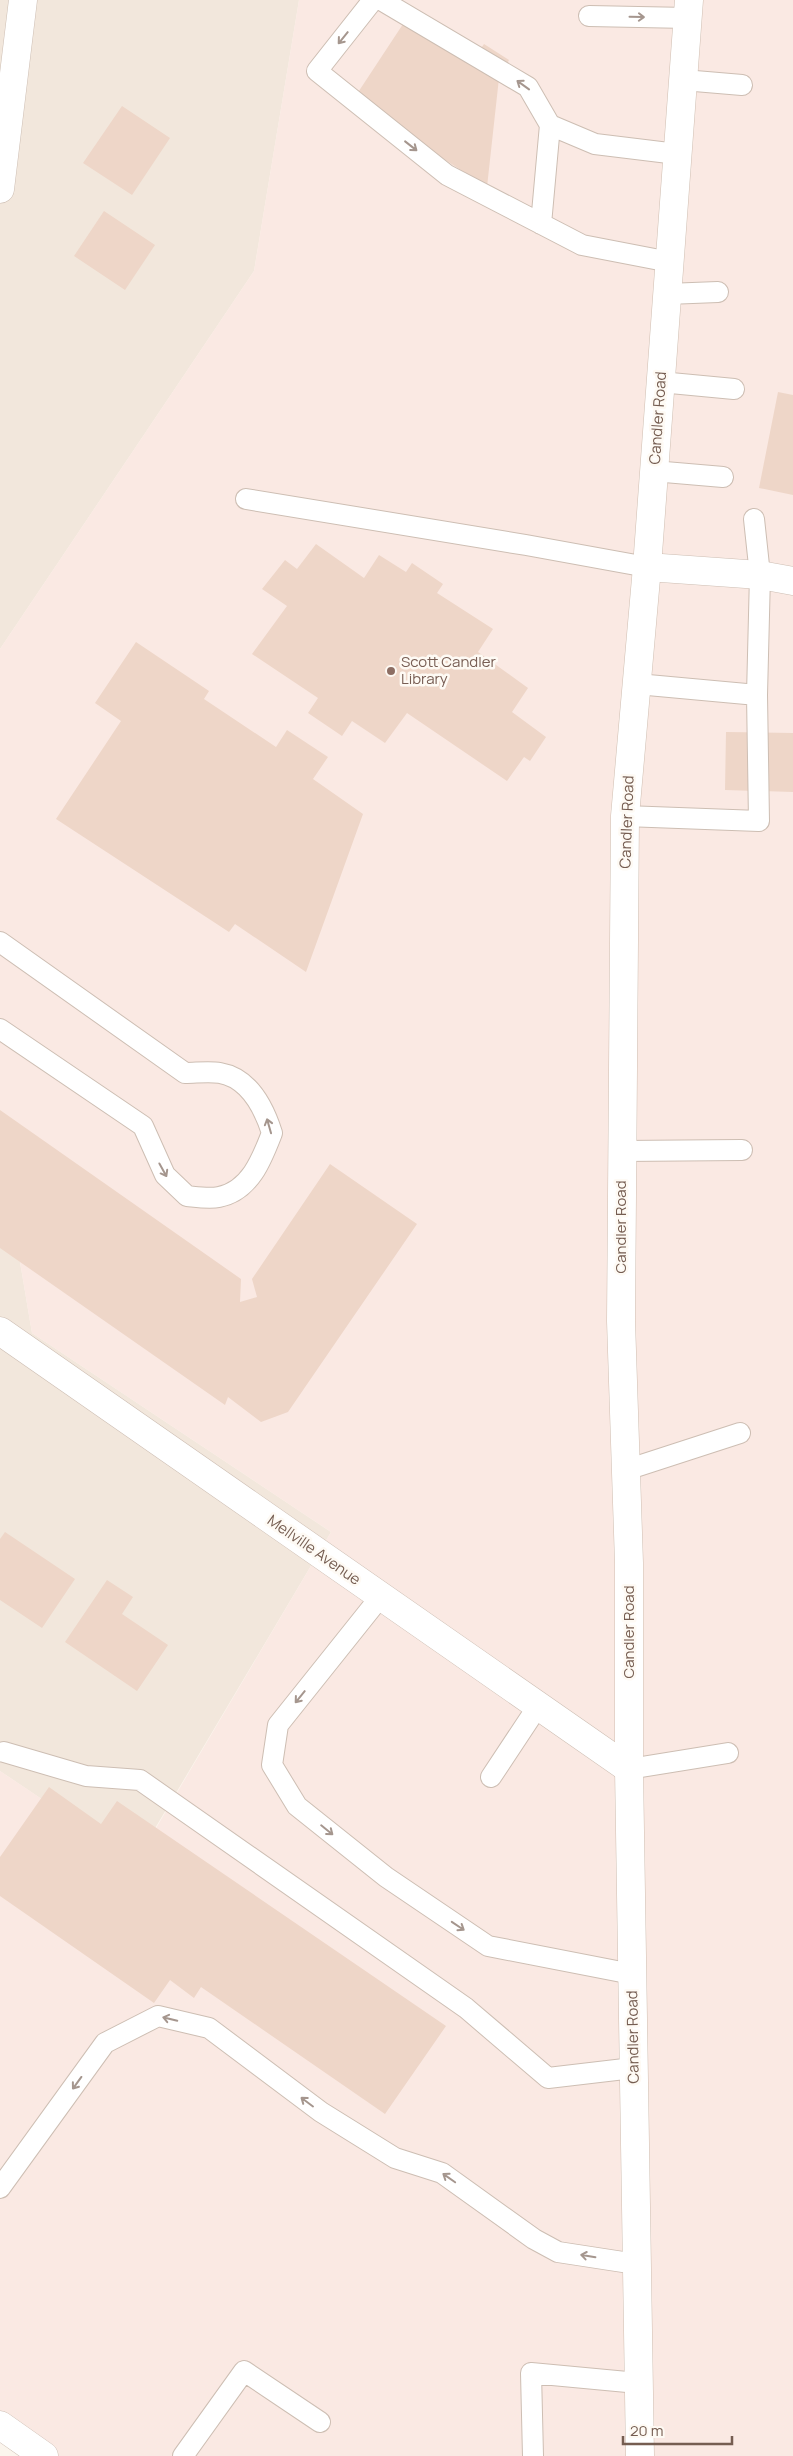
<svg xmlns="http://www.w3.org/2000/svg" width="793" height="2456" viewBox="0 0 793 2456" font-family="Manrope,sans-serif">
  <rect width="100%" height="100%" fill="#fbf5ed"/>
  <path fill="#f2e7dc" d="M 0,0 L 299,0 L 254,271 L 0,649 Z
    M 0,1144 L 32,1333 L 331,1532 L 135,1862 L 0,1771 Z"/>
  <path fill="#fae9e3" d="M 299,0 L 793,0 L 793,2456 L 36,2456 L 0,2431 L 0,1771 L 136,1862 L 331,1532 L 32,1333 L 0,1144 L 0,649 L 254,271 Z"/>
  <path fill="#eed6c8" d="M 405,21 L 470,64 L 484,44 L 509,60 L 499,78 L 487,187 L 353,100 Z
    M 122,106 L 170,138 L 132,195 L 83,163 Z
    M 104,211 L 155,245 L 125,290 L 74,256 Z
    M 778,392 L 793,395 L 793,495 L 759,488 Z
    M 316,544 L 364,578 L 379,555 L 406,572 L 412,563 L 443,584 L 437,593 L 493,629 L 478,652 L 528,688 L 512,712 L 546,737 L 530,761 L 524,757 L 507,781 L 407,713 L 385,743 L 352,721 L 342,736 L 308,713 L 318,698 L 252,654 L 287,606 L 262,589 L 285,560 L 297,569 Z
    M 136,642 L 209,691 L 204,699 L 276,747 L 287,730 L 328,757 L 313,779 L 363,814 L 306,972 L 235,924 L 229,932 L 56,819 L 121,721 L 95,703 Z
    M 726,732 L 793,733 L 793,792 L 725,790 Z
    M 0,1110 L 241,1279 L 240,1302 L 257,1297 L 252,1279 L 330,1164 L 417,1224 L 288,1412 L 261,1422 L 228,1397 L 225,1405 L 0,1248 Z
    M 5,1532 L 75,1579 L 42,1628 L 0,1600 L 0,1539 Z
    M 107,1580 L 133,1597 L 122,1614 L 168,1645 L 137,1691 L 65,1642 Z
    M 49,1787 L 101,1824 L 117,1801 L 446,2026 L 385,2114 L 201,1987 L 194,1998 L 170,1980 L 154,2003 L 0,1896 L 0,1857 Z"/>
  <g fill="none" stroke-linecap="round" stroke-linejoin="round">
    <g stroke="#cdbeb3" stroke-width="22">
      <path id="service" d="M 373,0 L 317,71 L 447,175 L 582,245 L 670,262
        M 381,0 L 528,87 L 550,125 L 541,224
        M 589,16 L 688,18
        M 683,80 L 742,85
        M 550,125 L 595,144 L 677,154
        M 667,294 L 718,292
        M 660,382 L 734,389
        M 653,471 L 723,477
        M 246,499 L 526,545 L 647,567
        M 637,684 L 757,695
        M 625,816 L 759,821 L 757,695 L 760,575 L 754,519
        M 0,942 L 185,1073 C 196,1073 209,1071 220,1073 C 249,1078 264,1108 272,1133 C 262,1159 250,1191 219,1197 C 209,1199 197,1197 187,1196 L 165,1175 L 143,1126 L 0,1029
        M 622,1151 L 742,1150
        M 626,1470 L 740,1433
        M 381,1596 L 278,1725 L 272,1765 L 297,1806 L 386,1877 L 488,1946 L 632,1974
        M 4,1752 L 86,1776 L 140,1780 L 466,2008 L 548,2078 L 633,2068
        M 629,1769 L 728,1753
        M 491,1777 L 538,1706
        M 0,2188 L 105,2043 L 158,2016 L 209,2028 L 321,2112 L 395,2158 L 442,2173 L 534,2239 L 558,2252 L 636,2264
        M 183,2456 L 244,2371 L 320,2422
        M 533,2456 L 531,2373 L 638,2383"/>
    </g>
    <g stroke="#cdbeb3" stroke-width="29">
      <path id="minor" d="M 0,189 L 23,0
        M 647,567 L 760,575 L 793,581
        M 0,1331 L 629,1769"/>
    </g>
    <g stroke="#cdbeb3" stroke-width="29">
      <path id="tertiary" d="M 0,2425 L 44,2456"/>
    </g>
    <g stroke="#cfbeb1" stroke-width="29">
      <path id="secondary" d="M 640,2456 L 629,1769 L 629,1563 L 621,1321 L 625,816 L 647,567 L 689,0"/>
    </g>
    <use href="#service" stroke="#fff" stroke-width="20"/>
    <use href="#minor" stroke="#fff" stroke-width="28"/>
    <use href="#tertiary" stroke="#fff" stroke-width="28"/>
    <use href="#secondary" stroke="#fff" stroke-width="28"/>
  </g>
  <defs><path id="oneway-shaft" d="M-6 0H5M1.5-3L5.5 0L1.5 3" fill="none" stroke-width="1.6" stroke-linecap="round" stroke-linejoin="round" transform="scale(1.25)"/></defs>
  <g stroke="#a5968e">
    <use href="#oneway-shaft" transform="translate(637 17) rotate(1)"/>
    <use href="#oneway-shaft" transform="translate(343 38) rotate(129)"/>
    <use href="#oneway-shaft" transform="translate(523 85) rotate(-144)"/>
    <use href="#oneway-shaft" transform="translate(411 146) rotate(38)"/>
    <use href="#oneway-shaft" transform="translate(269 1126) rotate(-106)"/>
    <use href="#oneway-shaft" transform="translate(163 1170) rotate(61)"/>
    <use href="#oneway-shaft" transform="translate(300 1697) rotate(129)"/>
    <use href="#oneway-shaft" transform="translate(327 1830) rotate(39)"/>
    <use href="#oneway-shaft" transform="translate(458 1926) rotate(34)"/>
    <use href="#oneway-shaft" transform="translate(170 2019) rotate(-166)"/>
    <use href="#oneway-shaft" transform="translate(77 2083) rotate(126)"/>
    <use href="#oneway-shaft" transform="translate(307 2102) rotate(-143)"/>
    <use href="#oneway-shaft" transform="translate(449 2178) rotate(-145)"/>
    <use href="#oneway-shaft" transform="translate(588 2256) rotate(-171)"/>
  </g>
  <circle fill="#8d6e63" stroke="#fefaf4" stroke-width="2" cx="391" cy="671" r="5"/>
  <g text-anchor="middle" stroke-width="5" stroke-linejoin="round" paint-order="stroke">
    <g font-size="15" fill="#755d51" stroke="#fefaf4">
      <text transform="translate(658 418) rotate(-86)" y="5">Candler Road</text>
      <text transform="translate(627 822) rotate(-88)" y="5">Candler Road</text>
      <text transform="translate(621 1227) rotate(-90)" y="5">Candler Road</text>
      <text transform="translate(314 1550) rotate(35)" y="5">Mellville Avenue</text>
      <text transform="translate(629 1632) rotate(-90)" y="5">Candler Road</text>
      <text transform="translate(633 2037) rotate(-91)" y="5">Candler Road</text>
    </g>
    <g font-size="15" fill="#785e54" stroke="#fefaf4" text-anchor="start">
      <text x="401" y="667">Scott Candler<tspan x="401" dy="17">Library</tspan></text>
    </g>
  </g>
  <path d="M623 2436v8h109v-8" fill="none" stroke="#755d51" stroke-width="2.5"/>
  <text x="630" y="2436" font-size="15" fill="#755d51" stroke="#fefaf4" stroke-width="4" paint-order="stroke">20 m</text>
</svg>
